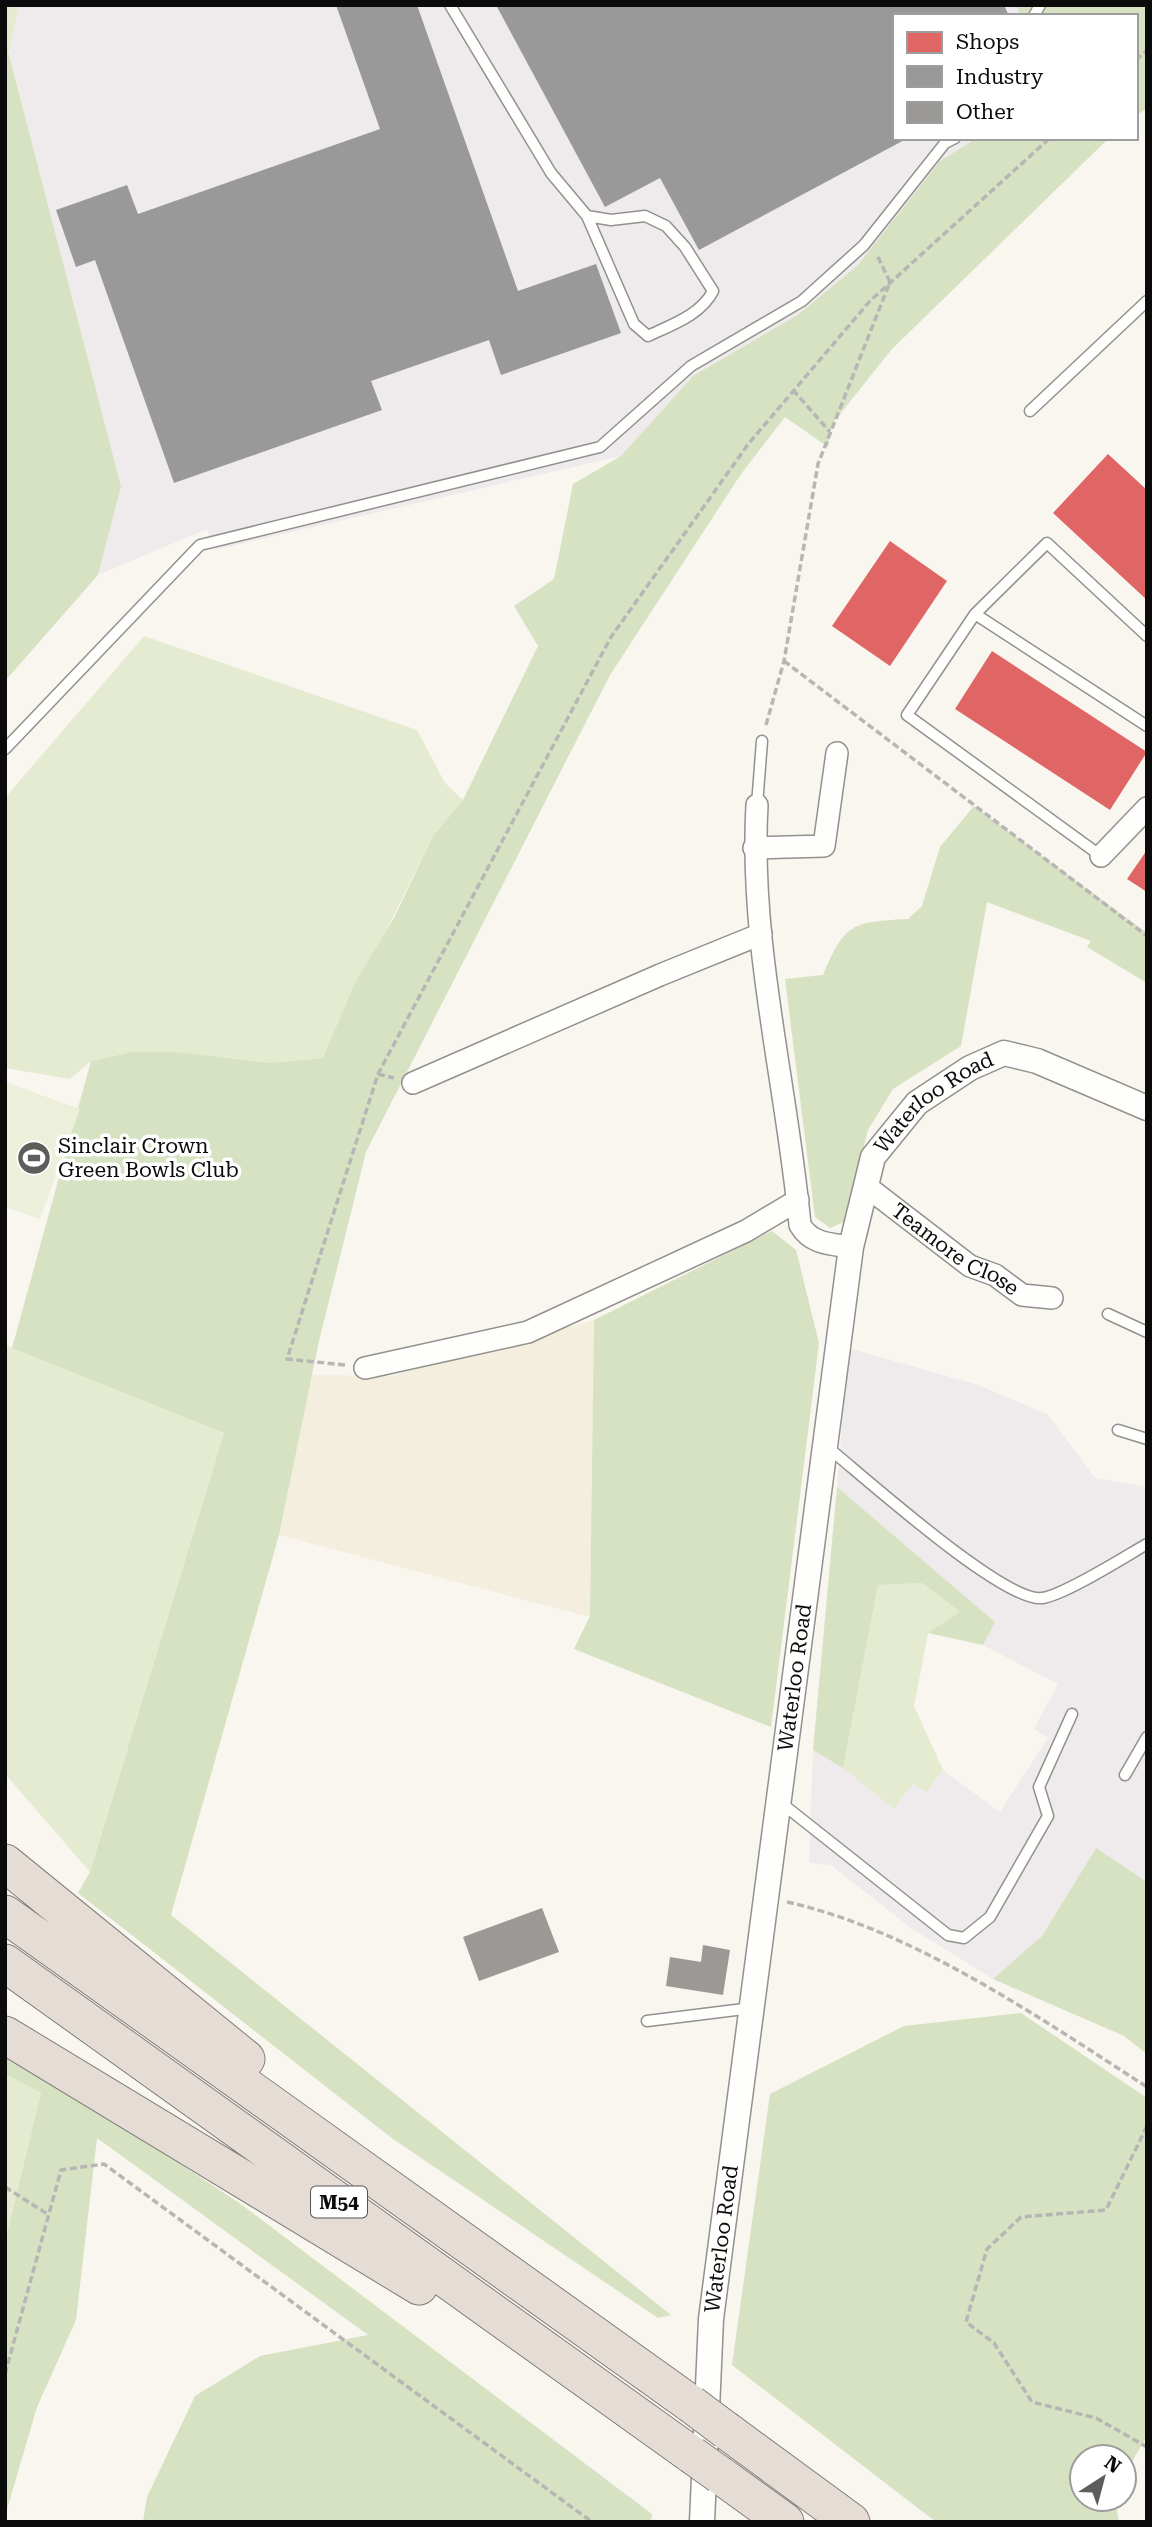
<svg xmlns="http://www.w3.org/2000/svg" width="1152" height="2527" viewBox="0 0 1152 2527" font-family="'Roboto Serif',serif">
  <rect width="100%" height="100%" fill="#f8f6ef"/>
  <path fill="#efeaec" d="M 19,5 L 1016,5 L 1021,16 L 895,16 L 895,138 L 977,138 L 940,161 L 858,265 L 799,314 L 693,376 L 621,456 L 214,550 L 207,529 L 98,575 L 121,485 L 9,53 Z
    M 848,1348 L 978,1385 L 1047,1414 L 1095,1478 L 1147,1487 L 1147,1882 L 1095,1849 L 1042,1936 L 993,1979 L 911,1928 L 831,1865 L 809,1863 L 813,1750 L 843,1768 L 894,1809 L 913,1784 L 927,1792 L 943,1770 L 1000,1812 L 1048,1738 L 1034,1729 L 1058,1684 L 983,1645 L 995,1622 L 837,1487 Z"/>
  <path fill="#f3eedd" d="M 594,1320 L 590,1617 L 279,1535 L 312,1375 L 391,1376 Z"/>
  <path fill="#e4ebd1" d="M 5,5 L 19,5 L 9,53 L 5,39 Z
    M 144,636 L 417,730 L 445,783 L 463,800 L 433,836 L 323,1058 L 270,1063 L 177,1052 L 132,1052 L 91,1061 L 70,1079 L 5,1068 L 5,798 Z
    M 5,1345 L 224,1433 L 90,1872 L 5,1774 Z
    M 922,1583 L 961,1613 L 928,1633 L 914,1706 L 943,1770 L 927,1792 L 913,1784 L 894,1809 L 843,1768 L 878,1585 Z
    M 5,2074 L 41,2093 L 8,2233 L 5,2233 Z"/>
  <path fill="#d6e2c1" d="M 1016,5 L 1147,5 L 1147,108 L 1136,116 L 1136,16 L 1021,16 Z
    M 5,39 L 121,486 L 98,575 L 5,681 Z
    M 977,138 L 1109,138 L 892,349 L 832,424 L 828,447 L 785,417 L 741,474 L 610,675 L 366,1152 L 319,1341 L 279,1535 L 171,1915 L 671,2315 L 658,2318 L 393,2139 L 78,1893 L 90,1872 L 224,1433 L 12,1348 L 91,1061 L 132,1052 L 177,1052 L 270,1063 L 323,1058 L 356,981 L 394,918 L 433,836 L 463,800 L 538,646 L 514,606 L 554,579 L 573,484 L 621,456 L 693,376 L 799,314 L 858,265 L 940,161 Z
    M 974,806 L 1147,933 L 1147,983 L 1087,947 L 1091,941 L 987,902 L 961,1046 L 893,1089 L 868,1130 L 844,1222 L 830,1228 L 815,1217 L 785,979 L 823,975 C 845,923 852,922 908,919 L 922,906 L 940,847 Z
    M 772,1231 L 796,1250 L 819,1343 L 771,1727 L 574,1649 L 590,1616 L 594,1320 Z
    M 837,1487 L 995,1622 L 983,1645 L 928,1633 L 960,1612 L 922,1583 L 878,1585 L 843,1768 L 813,1750 Z
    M 1096,1848 L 1147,1882 L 1147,2054 L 1124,2036 L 993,1979 L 1042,1936 Z
    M 1021,2013 L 1147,2098 L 1147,2436 L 1124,2475 L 1124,2457 L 1082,2457 L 1082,2499 L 1115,2499 L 1119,2522 L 936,2522 L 732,2365 L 770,2094 L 904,2026 Z
    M 5,2057 L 51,2080 L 238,2202 L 652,2514 L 651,2522 L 143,2522 L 147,2497 L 195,2396 L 260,2356 L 368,2335 L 97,2138 L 76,2320 L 37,2407 L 5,2516 L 5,2243 L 41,2093 L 5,2074 Z"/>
  <path fill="#ecf0db" d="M 5,1082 L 80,1109 L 40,1219 L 5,1207 Z"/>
  <path fill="#e06666" d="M 1108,454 L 1147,490 L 1147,600 L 1053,513 Z
    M 890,541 L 947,581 L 890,666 L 832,626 Z
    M 992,651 L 1147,752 L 1110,810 L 955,709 Z
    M 1147,850 L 1147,892 L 1127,879 Z"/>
  <path fill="#999" d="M 336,5 L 417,5 L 518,291 L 596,264 L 621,333 L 501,375 L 489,340 L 371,381 L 382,410 L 174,483 L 95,260 L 76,267 L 56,210 L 127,185 L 138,214 L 380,129 Z
    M 496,5 L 1004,5 L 1009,16 L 895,16 L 895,138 L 908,138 L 699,250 L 660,178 L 605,207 Z"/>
  <path fill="#9b9995" d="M 542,1908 L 559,1952 L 479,1981 L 463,1937 Z
    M 703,1945 L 730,1950 L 723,1995 L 666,1986 L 670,1957 L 701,1962 Z"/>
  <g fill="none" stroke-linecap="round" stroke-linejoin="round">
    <g stroke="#92918e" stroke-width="13">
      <path id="service" d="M 450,5 L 551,173 L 587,216 L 634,324 L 648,336 C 671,325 701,315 713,291 L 685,247 L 666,226 L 645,216 L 611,220 L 587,216
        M 1034,16 L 1040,5
        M 1030,411 L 1147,301
        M 975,614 L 1047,543 L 1147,636
        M 5,749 L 200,545 L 600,447 L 691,366 L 802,301 L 864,245 L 945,143 L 955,138
        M 757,805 L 762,741
        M 1101,856 L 907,715 L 975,614 L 1147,726
        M 1108,1314 L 1147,1332
        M 1118,1430 L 1147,1439
        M 826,1446 C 862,1475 1004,1603 1042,1598 C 1063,1596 1126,1556 1147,1544
        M 1125,1775 L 1147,1737
        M 780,1802 L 948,1935 L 964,1938 L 990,1917 L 1048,1816 L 1039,1787 L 1072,1714
        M 647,2021 L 752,2008"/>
    </g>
    <g stroke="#92918e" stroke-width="24">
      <g id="minor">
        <path d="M 757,805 C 749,945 787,1085 800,1225 C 811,1244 830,1244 851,1247"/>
        <path d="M 754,848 L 824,846 L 837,753"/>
        <path d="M 1101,856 L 1147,808"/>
        <path d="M 413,1083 L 660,975 L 761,934"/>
        <path id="s1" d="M 866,1186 L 970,1266 L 995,1275 L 1022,1295 L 1052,1298"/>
        <path d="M 365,1368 L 528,1332 L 746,1231 L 798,1200"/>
      </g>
    </g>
    <g stroke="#92918e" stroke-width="27">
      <g id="tertiary">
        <path id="s2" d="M 702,2522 L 711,2319 L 851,1247 L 873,1157 L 917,1103 L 970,1068 L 1004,1053 L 1037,1061 L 1147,1108"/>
      </g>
    </g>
    <g stroke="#7f7e7b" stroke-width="39">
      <path id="motorway" d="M 5,1863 L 246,2059
        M 5,1914 L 691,2404
        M 5,1963 L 692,2455
        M 5,2035 L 419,2286
        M 727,2431 L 851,2522
        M 720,2475 L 785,2522"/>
    </g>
    <path stroke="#b7b6b5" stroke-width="3.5" stroke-dasharray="7 3.5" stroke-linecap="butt" d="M 1136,60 L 1147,50
      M 793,390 L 830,432
      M 784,661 L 1147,936
      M 766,725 L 784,661 L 818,464 L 890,282 L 877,255
      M 378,1074 L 394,1078
      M 345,1365 L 287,1359 L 378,1074 L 611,637 L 749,443 L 870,301 L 1050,138
      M 787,1902 C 911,1929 1040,2018 1147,2087
      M 1147,2126 L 1106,2210 L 1021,2217 L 987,2249 L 966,2322 L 994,2343 L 1032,2402 L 1096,2418 L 1147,2447
      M 5,2187 L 49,2215
      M 5,2374 L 61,2170 L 104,2164 L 592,2522"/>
    <use href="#service" stroke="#fefefd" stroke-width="10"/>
    <use href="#minor" stroke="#fefefd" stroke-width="21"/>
    <use href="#tertiary" stroke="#fefefd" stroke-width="24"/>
    <use href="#motorway" stroke="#e6dcd6" stroke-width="37"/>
    <g stroke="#7f7e7b" stroke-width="39" stroke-linecap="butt">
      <path id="motorway-bridge" d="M 691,2404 L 727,2431
        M 692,2455 L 720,2475"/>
    </g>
    <use href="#motorway-bridge" stroke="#e6dcd6" stroke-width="37"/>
  </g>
  <defs>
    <g id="stadium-disc" transform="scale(1.75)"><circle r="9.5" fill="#5e5d5b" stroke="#fff"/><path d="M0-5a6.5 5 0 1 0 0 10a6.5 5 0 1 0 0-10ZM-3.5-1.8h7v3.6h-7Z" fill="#fff"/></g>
  </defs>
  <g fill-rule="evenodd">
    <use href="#stadium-disc" x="34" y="1158"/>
  </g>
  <g text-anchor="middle" stroke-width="7" stroke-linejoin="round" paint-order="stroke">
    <rect fill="#fff" stroke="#545454" stroke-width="2" x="311" y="2186.5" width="56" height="31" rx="5"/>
    <g font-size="19" font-weight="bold" fill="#0b0b0b">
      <text x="339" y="2209">M54</text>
    </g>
    <g font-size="21" fill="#0b0b0b" stroke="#fff">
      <text dy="7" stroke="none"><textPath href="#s2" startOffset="1460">Waterloo Road</textPath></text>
      <text dy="7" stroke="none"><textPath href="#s1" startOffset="110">Teamore Close</textPath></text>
      <text dy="7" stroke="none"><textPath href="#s2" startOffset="850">Waterloo Road</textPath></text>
      <text dy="7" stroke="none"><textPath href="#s2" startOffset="284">Waterloo Road</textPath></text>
    </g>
    <g font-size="21" fill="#0b0b0b" stroke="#fff" text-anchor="start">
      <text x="58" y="1153">Sinclair Crown<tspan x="58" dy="24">Green Bowls Club</tspan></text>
    </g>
  </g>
  <rect width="1152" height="2527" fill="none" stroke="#0b0b0b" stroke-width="14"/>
  <rect x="893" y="14" width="245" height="126" fill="#ffffff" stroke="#9d9d9d" stroke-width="2"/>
  <rect x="907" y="32" width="35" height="21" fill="#e06666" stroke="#9d9d9d" stroke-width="2"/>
  <text x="956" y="49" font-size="21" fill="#0b0b0b">Shops</text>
  <rect x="907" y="66" width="35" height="21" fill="#999999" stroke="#9d9d9d" stroke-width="2"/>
  <text x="956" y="84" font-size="21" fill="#0b0b0b">Industry</text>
  <rect x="907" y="102" width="35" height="21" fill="#9b9995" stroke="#9d9d9d" stroke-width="2"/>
  <text x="956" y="119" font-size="21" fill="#0b0b0b">Other</text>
  <g transform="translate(1103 2478) rotate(36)"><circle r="33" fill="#ffffff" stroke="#9d9d9d" stroke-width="2"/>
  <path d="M0-5L12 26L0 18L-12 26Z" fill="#5e5d5b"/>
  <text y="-10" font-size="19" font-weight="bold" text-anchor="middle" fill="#0b0b0b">N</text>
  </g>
</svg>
